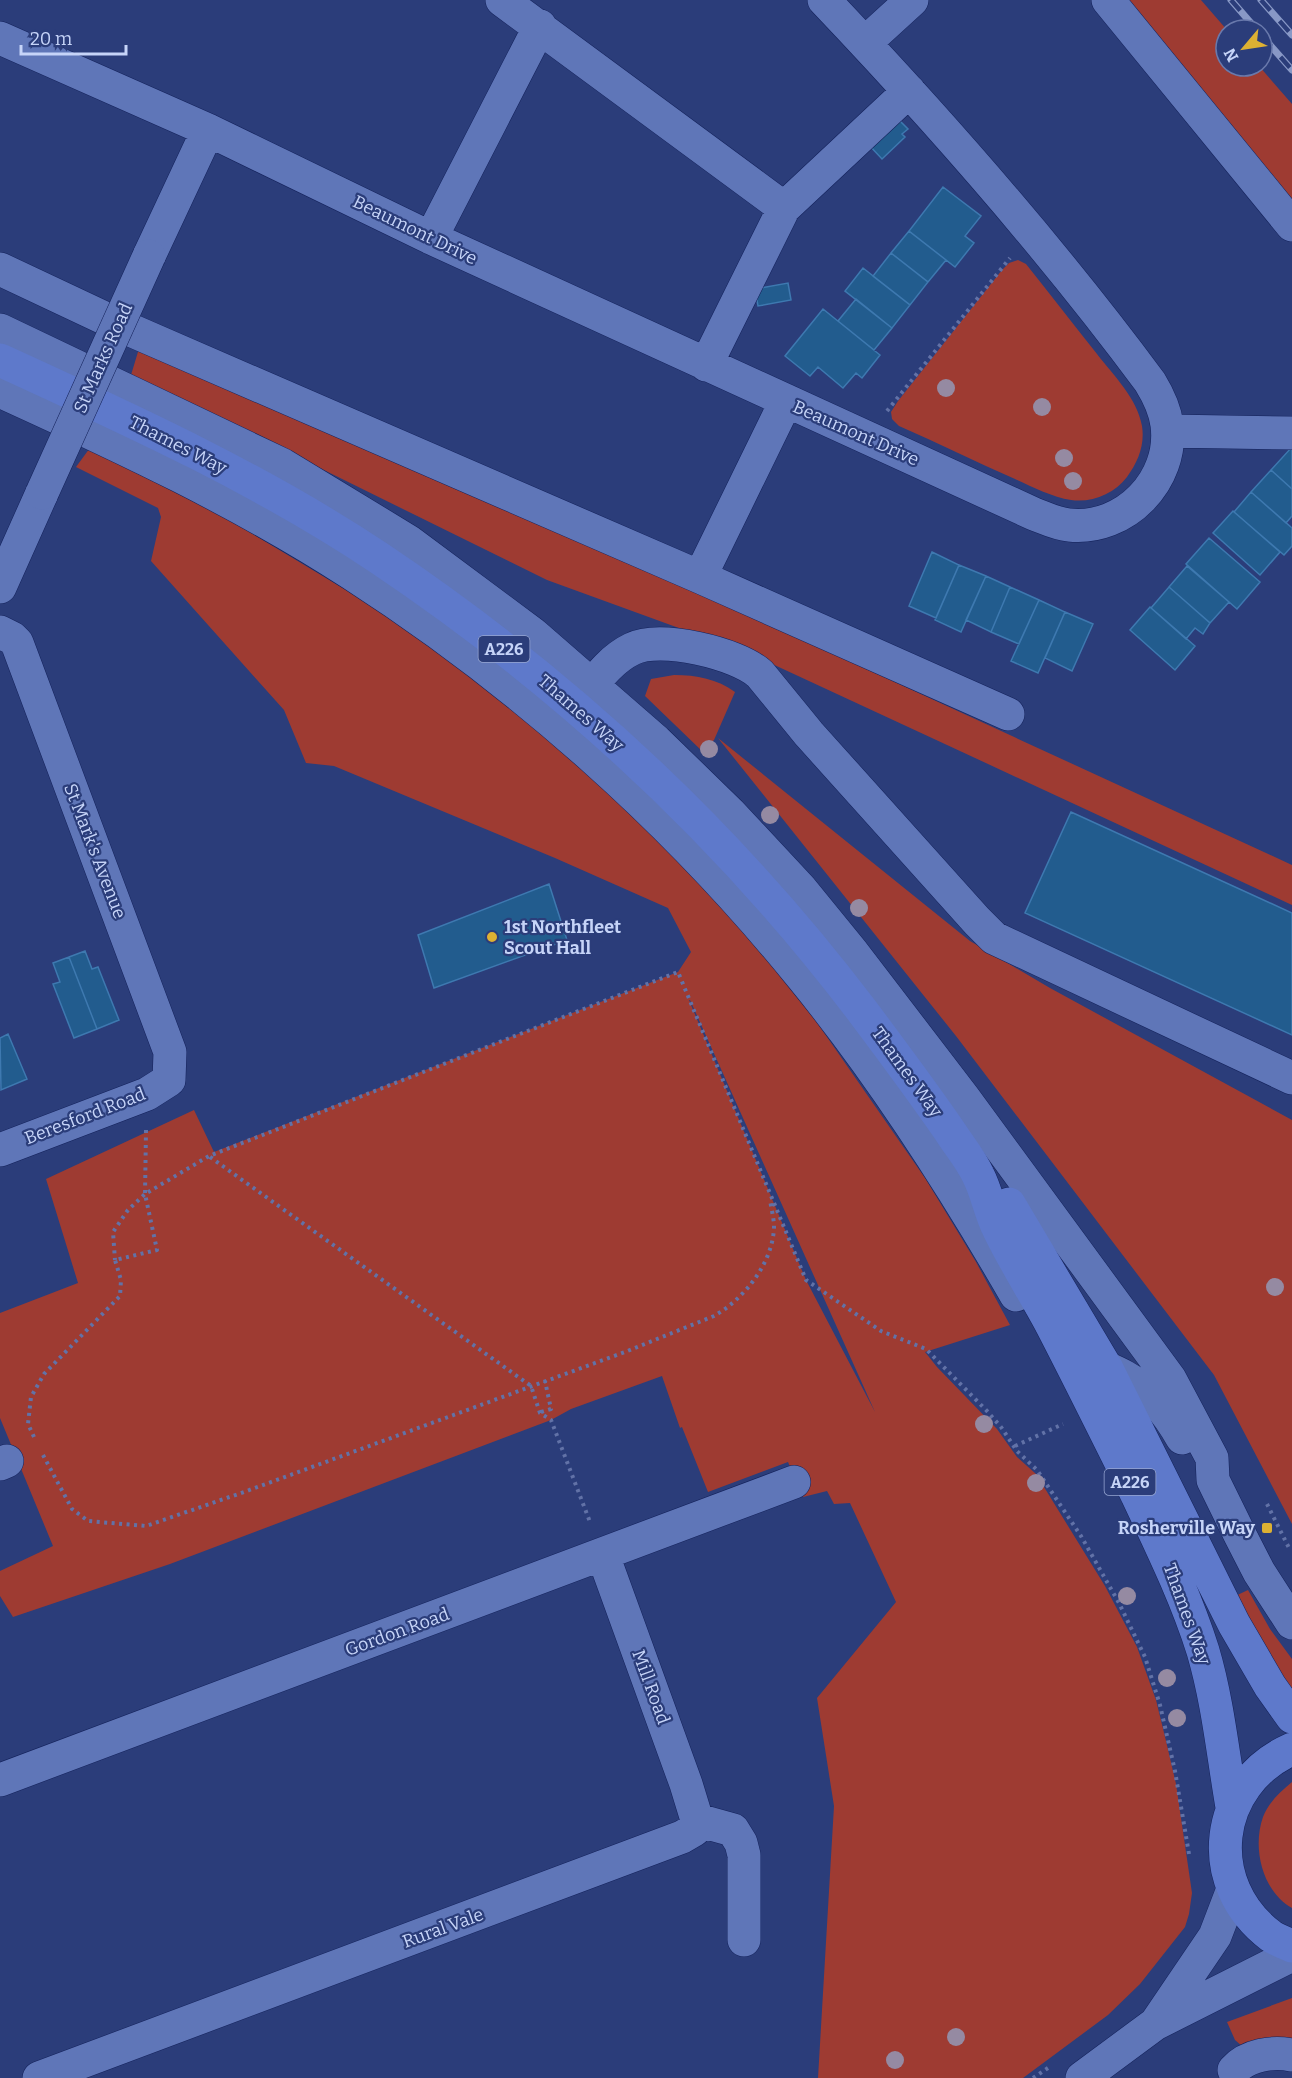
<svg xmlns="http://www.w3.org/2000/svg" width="1292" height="2078" viewBox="0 0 1292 2078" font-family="Bitter,serif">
  <rect width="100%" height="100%" fill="#2b3d7a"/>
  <path fill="#9e3b32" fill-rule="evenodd" d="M 1109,0 L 1201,0 L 1227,30 L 1226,66 L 1259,66 L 1292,104 L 1292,212 Z
    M 1018,260 L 1026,264 C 1050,294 1073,324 1097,354 C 1114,376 1137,398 1142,426 C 1145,445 1138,462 1127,477 C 1114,494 1092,503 1071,500 C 1052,497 1033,487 1015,479 C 976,462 938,443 899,426 L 892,419 L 891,412 L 898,401 L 1002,270 L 1009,263 Z
    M 141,342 L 773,626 L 1292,865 L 1292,905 L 753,655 L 547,580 L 131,375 Z
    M 95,441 L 113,450 L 444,649 L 612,783 L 763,945 L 925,1178 L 976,1262 L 1010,1325 L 925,1352 L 937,1367 L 997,1429 L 1017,1457 L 1036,1474 L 1105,1586 L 1137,1647 L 1156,1700 L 1166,1741 L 1176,1784 L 1192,1893 L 1189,1914 L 1185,1927 L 1140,1984 L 1108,2015 L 1023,2078 L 818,2078 L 834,1806 L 817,1698 L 896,1602 L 850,1503 L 834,1504 L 827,1491 L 803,1497 L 788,1462 L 708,1492 L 682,1427 L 680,1428 L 662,1376 L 571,1409 L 551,1420 L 170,1564 L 13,1617 L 0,1596 L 0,1571 L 53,1546 L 0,1418 L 0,1313 L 78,1283 L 46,1179 L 194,1110 L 214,1152 L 678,972 L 691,952 L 668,908 L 555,858 L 334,766 L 306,763 L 284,710 L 151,561 L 161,517 L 158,508 L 76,467 ZM 689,1000 L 690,1000 L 875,1412 L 806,1280 Z
    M 674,675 C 697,675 717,679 735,692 L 714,740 L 702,751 L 645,696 L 651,679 Z
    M 718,738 L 970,941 L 1050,988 L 1292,1120 L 1292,1524 L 1214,1375 L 956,1036 Z
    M 1248,1590 L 1270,1629 L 1292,1659 L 1292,1691 L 1231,1598 Z
    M 1292,1782 L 1292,1908 C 1262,1891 1252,1848 1263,1817 C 1269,1802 1280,1792 1292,1782 Z
    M 1292,1998 L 1292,2045 L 1242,2046 L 1235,2040 L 1227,2022 Z"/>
  <path fill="#225c8e" stroke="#3e79b0" stroke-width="1.5" d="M 897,118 L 908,129 L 902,134 L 905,137 L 882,159 L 869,145 Z
    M 943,187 L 981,216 L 965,236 L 974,243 L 955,267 L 909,231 Z
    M 909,231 L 946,260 L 928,282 L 891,253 Z
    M 891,253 L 928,282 L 910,305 L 873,276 Z
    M 863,268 L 910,305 L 892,328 L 845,291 Z
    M 788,283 L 791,300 L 758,306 L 755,289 Z
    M 856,299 L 892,328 L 874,350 L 838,321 Z
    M 823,309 L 880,355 L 862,378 L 856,373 L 843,388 L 818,367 L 810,376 L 785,356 Z
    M 1292,447 L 1292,489 L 1271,470 Z
    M 1271,470 L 1292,489 L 1292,516 L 1286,523 L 1251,492 Z
    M 1251,492 L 1292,528 L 1292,546 L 1284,555 L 1234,512 Z
    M 1233,511 L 1280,552 L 1260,575 L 1213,533 Z
    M 1209,538 L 1260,582 L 1237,609 L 1186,564 Z
    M 932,552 L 959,565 L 936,618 L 909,606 Z
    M 959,565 L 986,576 L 961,632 L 935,620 Z
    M 1187,566 L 1229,602 L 1210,623 L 1169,587 Z
    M 986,576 L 1010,587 L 991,632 L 966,620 Z
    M 1010,587 L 1039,600 L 1019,644 L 991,632 Z
    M 1169,587 L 1210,623 L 1203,634 L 1195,628 L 1186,639 L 1151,608 Z
    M 1039,600 L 1065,612 L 1038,673 L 1011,661 Z
    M 1150,607 L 1195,646 L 1175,670 L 1130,630 Z
    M 1065,612 L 1093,624 L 1072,671 L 1045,658 Z
    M 1071,812 L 1292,913 L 1292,1035 L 1025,913 Z
    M 549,884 L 567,940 L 434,988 L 418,935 Z
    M 85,951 L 92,969 L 98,967 L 119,1020 L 97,1029 L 69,957 Z
    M 69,957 L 97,1029 L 74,1038 L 53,984 L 60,982 L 53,963 Z
    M 8,1034 L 27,1079 L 1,1090 L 0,1038 Z"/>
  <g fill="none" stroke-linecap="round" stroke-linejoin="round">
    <g stroke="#14225b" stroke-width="34">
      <path id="minor" d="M 502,0 L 784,208
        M 1108,0 L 1292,225
        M 0,38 L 208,130 L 431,238 L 1034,514 C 1045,518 1056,524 1069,525 C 1125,531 1174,480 1167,425 C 1165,409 1158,395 1150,382 C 1050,247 940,122 824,0
        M 865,43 L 912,0
        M 431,238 L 540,26
        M 149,256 L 208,130
        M 0,269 L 119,325 L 700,577 L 1008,714
        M 0,330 L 283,465 L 408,541 L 533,634 L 656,741 L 730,813 L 800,888 L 853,953 L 964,1098 L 1170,1379 L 1212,1458 L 1213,1480 L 1240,1535 L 1259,1572 L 1292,1623
        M 706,365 L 784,208 L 909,91
        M 0,391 C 121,446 241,502 352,574 C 521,683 676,821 802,977 C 883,1076 952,1184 1016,1295
        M 1168,431 L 1292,433
        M 700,577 L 786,401
        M 0,587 L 42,493
        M 0,632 L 12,638 L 17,643 L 170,1052 L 169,1080 L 147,1094 L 0,1150
        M 579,701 C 594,683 609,660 632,649 C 660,635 737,653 760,674 L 809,734 L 977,921 L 994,938 L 1292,1078
        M 1091,1361 C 1103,1367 1115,1371 1125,1377 C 1150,1391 1169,1414 1182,1438
        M 0,1464 L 7,1461
        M 603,1555 L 686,1784 L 697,1820
        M 0,1780 L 794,1482
        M 1156,2023 L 1215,1936 L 1233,1889
        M 1234,2070 C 1247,2055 1273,2051 1292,2055
        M 39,2078 L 682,1837 L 694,1830 L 697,1820 L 733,1830 L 741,1843 L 744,1855 L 744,1940
        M 1082,2078 L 1155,2024 L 1292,1955"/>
    </g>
    <g stroke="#14225b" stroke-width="34">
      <path id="major" d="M 0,360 C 129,419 261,479 379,558 C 564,682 729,835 863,1012 C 893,1052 923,1092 951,1133 C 960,1147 971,1160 978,1175 C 987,1192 990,1213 999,1230 C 1015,1263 1035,1294 1052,1326 C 1081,1382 1109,1439 1137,1495 C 1161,1546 1186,1597 1203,1651 C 1218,1702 1223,1755 1232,1807
        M 1009,1204 L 1107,1369 L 1234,1624 L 1270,1686 L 1292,1717
        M 1292,1749 C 1213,1784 1202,1884 1271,1936 C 1277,1940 1285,1943 1292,1946"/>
    </g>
    <path stroke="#6272a7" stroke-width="4" stroke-dasharray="3 4.5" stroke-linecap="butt" d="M 887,411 L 1010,258
      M 146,1130 L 145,1194 L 209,1156 L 678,972 L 806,1280 L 881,1331 L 926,1349 L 987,1411 L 1001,1427 L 1017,1451 L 1037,1470 L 1081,1536 L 1119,1603 L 1145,1657 L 1160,1705 L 1175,1771 L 1189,1854
      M 210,1157 L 531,1386 L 540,1413 L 551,1420 L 590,1522
      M 541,1412 L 551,1409 L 545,1381
      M 34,1437 L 28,1424 L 31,1397 L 44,1374 L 120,1296 L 121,1280 L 115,1260 L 157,1250 L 145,1194 L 128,1210 L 113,1232 L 115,1260
      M 1015,1446 L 1063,1424
      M 43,1455 L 72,1509 L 88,1521 L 146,1526 L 244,1492 L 625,1352 L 714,1316 C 744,1299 773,1263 774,1227 C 774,1218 771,1208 770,1199
      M 1267,1504 L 1289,1548 L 1288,1551
      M 1033,2078 L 1048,2068"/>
    <use href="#minor" stroke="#5f76b8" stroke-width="33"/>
    <use href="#major" stroke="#5e79cb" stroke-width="33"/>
    <g stroke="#8898c6" stroke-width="7">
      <path id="rail" d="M 1231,0 L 1257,30
        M 1261,0 L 1292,35
        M 1262,36 L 1292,70"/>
    </g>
    <use href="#rail" stroke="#2b3d7a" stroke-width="4.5" stroke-dasharray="14" stroke-linecap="butt"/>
    <g stroke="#14225b" stroke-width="34" stroke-linecap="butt">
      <path id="minor-bridge" d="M 42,493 L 149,256"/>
    </g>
    <use href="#minor-bridge" stroke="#5f76b8" stroke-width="33"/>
  </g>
  <g fill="#958aa2">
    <circle cx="946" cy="388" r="9"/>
    <circle cx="1042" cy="407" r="9"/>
    <circle cx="1064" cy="458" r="9"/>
    <circle cx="1073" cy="481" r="9"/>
    <circle cx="709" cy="749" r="9"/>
    <circle cx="770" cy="815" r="9"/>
    <circle cx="859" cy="908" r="9"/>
    <circle cx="1275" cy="1287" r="9"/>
    <circle cx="984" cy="1424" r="9"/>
    <circle cx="1036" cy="1483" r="9"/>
    <circle cx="1127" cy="1596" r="9"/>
    <circle cx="1167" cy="1678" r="9"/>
    <circle cx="1177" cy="1718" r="9"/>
    <circle cx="956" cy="2037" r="9"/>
    <circle cx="895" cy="2060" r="9"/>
  </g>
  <g fill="#ddb133" stroke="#2b3d7a" stroke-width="2">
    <circle cx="492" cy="937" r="6"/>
    <rect x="1261" y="1522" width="12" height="12" rx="3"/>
  </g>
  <g text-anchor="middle" stroke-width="4.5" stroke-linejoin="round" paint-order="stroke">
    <g fill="#2b3d7a" stroke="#98a7d2" stroke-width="1.5">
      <rect x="478.5" y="636" width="51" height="26" rx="4.5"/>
      <rect x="1104.5" y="1469" width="51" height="26" rx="4.5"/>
    </g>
    <g font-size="16" font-weight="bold" fill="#c6d4f8">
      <text x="504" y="655">A226</text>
      <text x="1130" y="1488">A226</text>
    </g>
    <g font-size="18" fill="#c6d4f8" stroke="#2b3d7a">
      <text transform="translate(415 230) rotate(26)" y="6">Beaumont Drive</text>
      <text transform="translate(103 358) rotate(-66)" y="6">St Marks Road</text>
      <text transform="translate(856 433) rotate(24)" y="6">Beaumont Drive</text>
      <text transform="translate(178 445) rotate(27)" y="6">Thames Way</text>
      <text transform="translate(581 713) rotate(41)" y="6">Thames Way</text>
      <text transform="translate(95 851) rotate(69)" y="6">St Mark's Avenue</text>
      <text transform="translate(907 1072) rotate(54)" y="6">Thames Way</text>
      <text transform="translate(85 1116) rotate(-21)" y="6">Beresford Road</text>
      <text transform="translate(1187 1614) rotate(70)" y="6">Thames Way</text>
      <text transform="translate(397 1632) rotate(-20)" y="6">Gordon Road</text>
      <text transform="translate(651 1687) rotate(70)" y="6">Mill Road</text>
      <text transform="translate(443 1928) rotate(-20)" y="6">Rural Vale</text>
    </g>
    <g font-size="18" font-weight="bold" fill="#c6d4f8" stroke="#2b3d7a" text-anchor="start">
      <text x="504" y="933">1st Northfleet<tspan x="504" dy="21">Scout Hall</tspan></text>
      <text x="1255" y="1534" text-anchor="end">Rosherville Way</text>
    </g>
  </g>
  <g transform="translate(1244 48) rotate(241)"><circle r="28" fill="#2b3d7a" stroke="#6979ac" stroke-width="1.5"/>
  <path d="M0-4.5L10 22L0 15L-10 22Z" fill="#ddb133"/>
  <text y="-9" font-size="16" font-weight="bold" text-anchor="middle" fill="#c6d4f8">N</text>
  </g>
  <path d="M21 45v9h105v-9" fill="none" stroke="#c6d4f8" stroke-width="3"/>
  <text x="30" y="45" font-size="18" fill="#c6d4f8" stroke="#2b3d7a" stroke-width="4.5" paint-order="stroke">20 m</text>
</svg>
